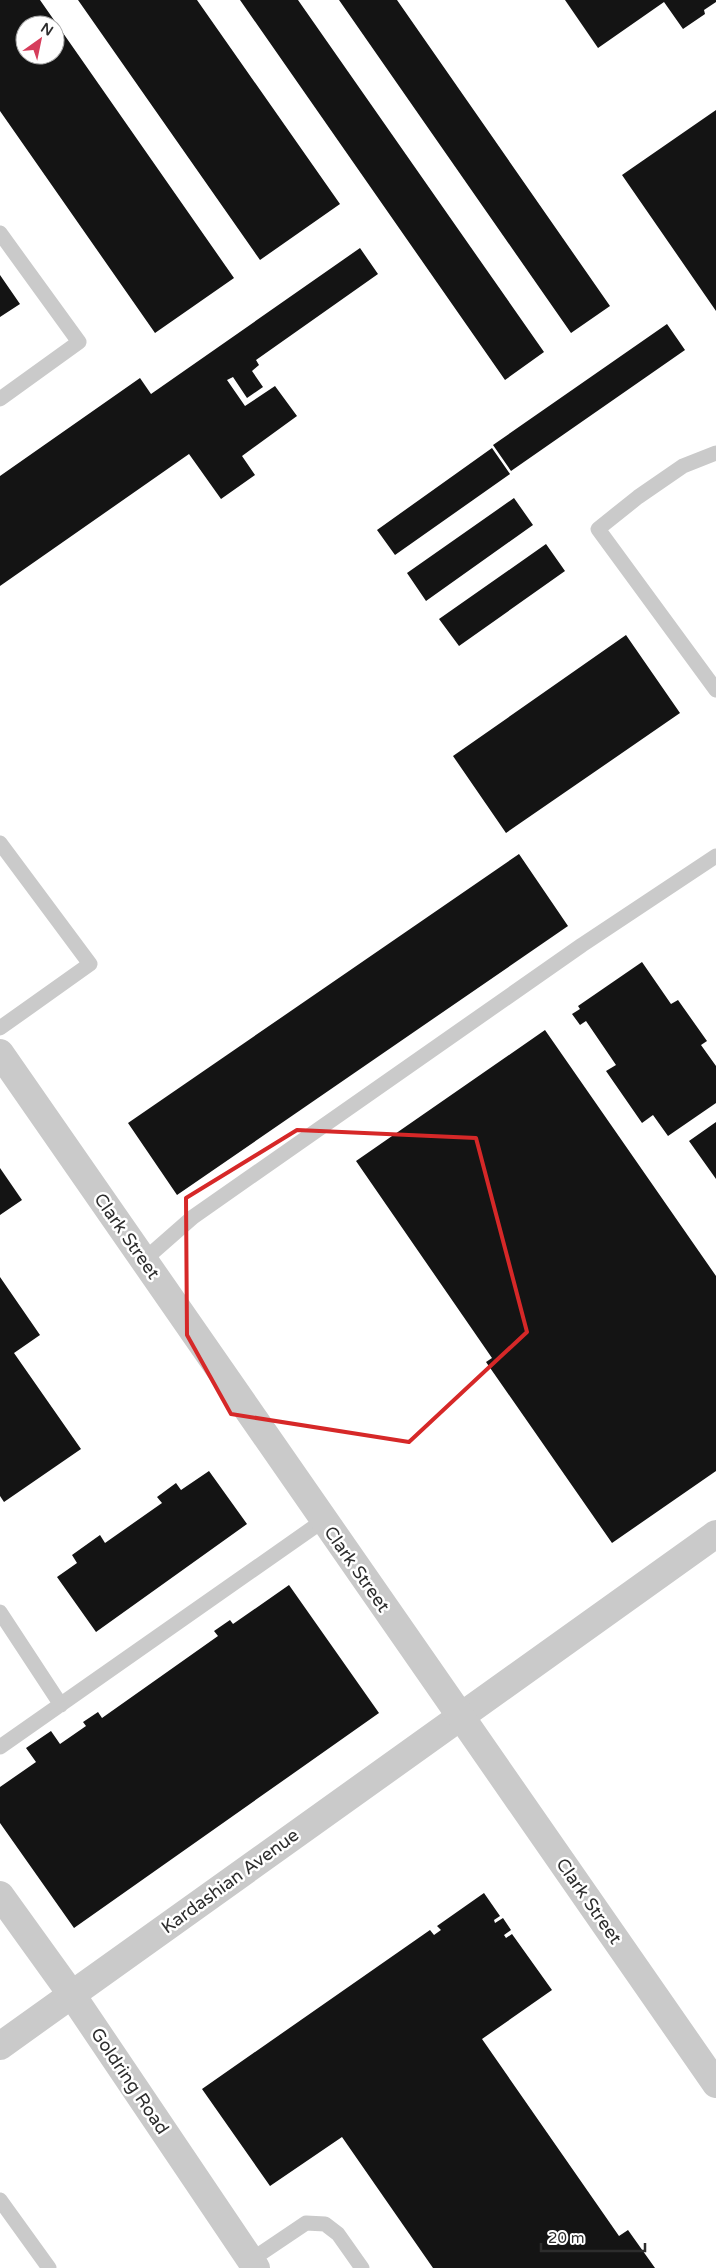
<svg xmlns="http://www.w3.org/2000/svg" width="716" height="2268" viewBox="0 0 716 2268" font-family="'Varela Round',sans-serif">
  <rect width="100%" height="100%" fill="#fff"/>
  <path fill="#141414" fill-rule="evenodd" d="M 0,0 L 40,0 L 234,278 L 155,333 L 0,111 ZM 25,25 L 55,25 L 55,55 L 25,55 Z
    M 78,0 L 197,0 L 340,204 L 260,260 Z
    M 240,0 L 298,0 L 544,352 L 505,380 Z
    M 339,0 L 397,0 L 610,306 L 571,333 Z
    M 565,0 L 716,0 L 716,2 L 704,10 L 705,14 L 683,29 L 664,2 L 598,48 Z
    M 716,110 L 716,311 L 622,175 Z
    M 360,248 L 378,274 L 256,360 L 259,365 L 252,371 L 263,387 L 247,398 L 233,377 L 227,380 L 245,406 L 275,386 L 297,416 L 242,456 L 255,475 L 221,499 L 189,454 L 0,586 L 0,476 L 140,378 L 151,394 Z
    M 0,275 L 20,304 L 0,317 Z
    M 667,324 L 685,350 L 511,471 L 493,445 Z
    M 492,448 L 510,474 L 395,555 L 377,530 Z
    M 514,498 L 533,525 L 426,601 L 407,573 Z
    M 546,544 L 565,571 L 459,646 L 439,619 Z
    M 626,635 L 680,713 L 506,833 L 453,756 Z
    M 519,854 L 568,926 L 177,1195 L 128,1123 Z
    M 642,962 L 671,1004 L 678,1000 L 707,1041 L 701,1045 L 716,1066 L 716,1103 L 668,1136 L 653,1115 L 642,1123 L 606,1071 L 616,1065 L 586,1021 L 580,1025 L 572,1014 L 580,1009 L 578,1006 Z
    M 545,1030 L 716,1276 L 716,1471 L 612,1543 L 486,1362 L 492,1358 L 356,1161 Z
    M 716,1122 L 716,1179 L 689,1141 Z
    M 0,1168 L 22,1200 L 0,1215 Z
    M 0,1277 L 40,1335 L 14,1353 L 81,1449 L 4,1502 L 0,1496 Z
    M 209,1471 L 247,1524 L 96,1632 L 57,1577 L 77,1563 L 72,1555 L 100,1535 L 105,1543 L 162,1503 L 157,1497 L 176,1483 L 181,1490 Z
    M 289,1585 L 379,1713 L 74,1928 L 0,1823 L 0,1787 L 36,1762 L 26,1748 L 51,1731 L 60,1744 L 86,1726 L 83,1722 L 98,1712 L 102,1718 L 218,1636 L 214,1631 L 230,1620 L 233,1624 Z
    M 484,1893 L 500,1916 L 494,1920 L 495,1923 L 503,1918 L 511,1930 L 504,1935 L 506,1938 L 512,1934 L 552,1990 L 482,2039 L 619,2236 L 628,2230 L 655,2268 L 433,2268 L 342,2137 L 270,2186 L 202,2089 L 430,1930 L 434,1935 L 441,1930 L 437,1926 Z"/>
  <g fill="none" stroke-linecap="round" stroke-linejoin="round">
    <path stroke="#cacaca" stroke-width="15" d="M 0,233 L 79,342 L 0,399
      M 716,453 L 683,466 L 638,497 L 598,529 L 716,690
      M 0,843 L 90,964 L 0,1028
      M 144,1260 L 193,1217 L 582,945 L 716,856
      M 0,1612 L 61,1705
      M 0,1747 L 324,1520
      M 0,2200 L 49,2268
      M 251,2260 L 306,2223 L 325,2224 L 338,2234 L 362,2268"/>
    <path stroke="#cacaca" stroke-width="28" d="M 0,1895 L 72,1995 L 256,2268
      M 0,2046 L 716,1534"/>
    <path stroke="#cacaca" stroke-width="28" d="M 0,1053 L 716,2084"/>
  </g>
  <path fill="none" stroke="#d62828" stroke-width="4" stroke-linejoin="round" d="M 297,1130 L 476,1138 L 527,1332 L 409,1442 L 231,1414 L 187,1335 L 186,1198 Z"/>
  <g text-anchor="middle" stroke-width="5" stroke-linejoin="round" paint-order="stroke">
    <g font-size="18" fill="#2d2d2d" stroke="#fff">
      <text transform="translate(127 1236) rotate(55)" y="6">Clark Street</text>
      <text transform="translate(357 1569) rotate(55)" y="6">Clark Street</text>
      <text transform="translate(230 1881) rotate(-36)" y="6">Kardashian Avenue</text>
      <text transform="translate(589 1901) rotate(55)" y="6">Clark Street</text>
      <text transform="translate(130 2081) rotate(56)" y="6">Goldring Road</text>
    </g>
  </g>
  <g transform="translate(40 40) rotate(33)"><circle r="24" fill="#ffffff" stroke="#ababab"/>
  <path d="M0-4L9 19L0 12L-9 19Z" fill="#d63d5b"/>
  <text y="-8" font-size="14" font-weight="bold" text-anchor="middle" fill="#2d2d2d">N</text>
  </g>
  <path d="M541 2243v8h104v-8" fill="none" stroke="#2d2d2d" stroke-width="2.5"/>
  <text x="548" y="2243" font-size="15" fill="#2d2d2d" stroke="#ffffff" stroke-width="4" paint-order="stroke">20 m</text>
</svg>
